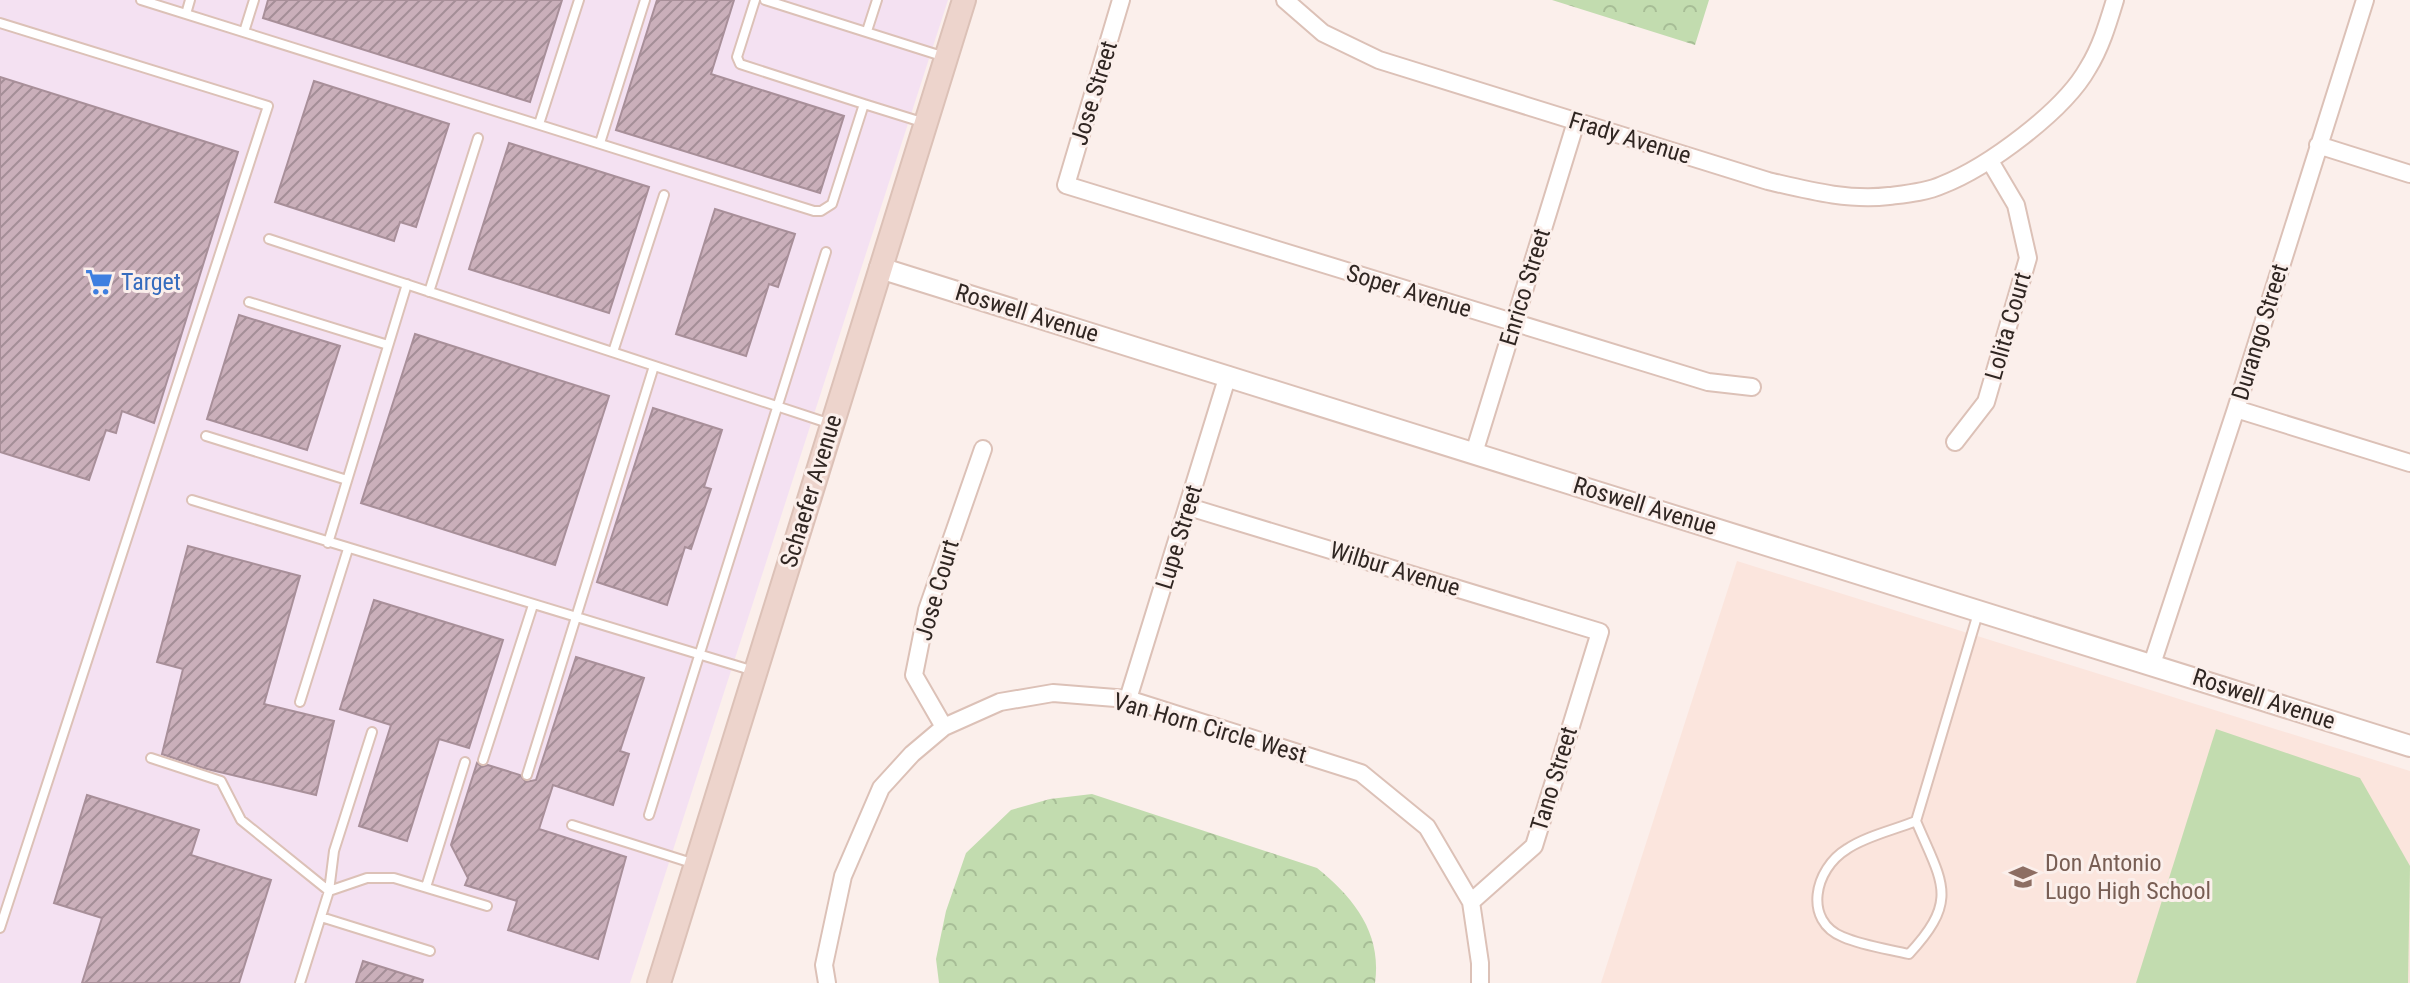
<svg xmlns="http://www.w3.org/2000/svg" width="2410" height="983" viewBox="0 0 2410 983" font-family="'Roboto Condensed',sans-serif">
  <defs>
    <pattern id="park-crowns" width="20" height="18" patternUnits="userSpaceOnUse" patternTransform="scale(2)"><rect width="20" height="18" fill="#c2dcaf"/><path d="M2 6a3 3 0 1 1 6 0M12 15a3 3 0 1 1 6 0" fill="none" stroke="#a7bd96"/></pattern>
    <pattern id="building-hatch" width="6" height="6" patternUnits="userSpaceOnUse" patternTransform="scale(2)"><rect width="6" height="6" fill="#caafba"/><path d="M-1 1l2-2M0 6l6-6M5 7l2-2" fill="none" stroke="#a48e97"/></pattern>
  </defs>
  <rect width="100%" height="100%" fill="#fbefeb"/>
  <path fill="#f4e1f2" d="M 0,0 L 948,0 L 630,983 L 0,983 Z"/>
  <path fill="#fbe5dd" d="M 1737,561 L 2410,771 L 2410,983 L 1601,983 Z"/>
  <path fill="#c2dcaf" d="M 2216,729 L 2360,778 L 2410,866 L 2408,983 L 2136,983 Z"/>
  <path fill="url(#park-crowns)" d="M 1552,0 L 1709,0 L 1695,45 Z
    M 1092,794 L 1317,868 C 1354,898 1382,933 1375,983 L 939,983 L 936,959 L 946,911 L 966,853 L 1011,810 L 1050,799 Z"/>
  <path fill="url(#building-hatch)" stroke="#a88f99" stroke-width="2" d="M 268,0 L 562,0 L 530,102 L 263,18 Z
    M 657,0 L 734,0 L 711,74 L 844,116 L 820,193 L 616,130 Z
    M 0,77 L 238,152 L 154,423 L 122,411 L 116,433 L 106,430 L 89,480 L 0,452 Z
    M 314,81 L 449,124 L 416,227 L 400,222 L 394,241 L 275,202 Z
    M 509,143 L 649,187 L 609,313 L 469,269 Z
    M 715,209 L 795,234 L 778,287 L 769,284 L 746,356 L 676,334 Z
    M 239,315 L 340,346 L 307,450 L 207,419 Z
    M 415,334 L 609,396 L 555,565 L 361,503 Z
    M 653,408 L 722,430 L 704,487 L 711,489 L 691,549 L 685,547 L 667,605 L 597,582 Z
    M 188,546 L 300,576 L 264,704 L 334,721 L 316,795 L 203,768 L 162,754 L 183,669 L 157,662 Z
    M 374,600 L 503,640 L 469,748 L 439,739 L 407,841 L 359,826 L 391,725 L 340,709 Z
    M 576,657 L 644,678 L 620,751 L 629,754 L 613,805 L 553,785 L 539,829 L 626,857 L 598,959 L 508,930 L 517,901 L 465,885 L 468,878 L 451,845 L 477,763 L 482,767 L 488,765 L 520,775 L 526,782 L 536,780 Z
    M 87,795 L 199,830 L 191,855 L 271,880 L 239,983 L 82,983 L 102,918 L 54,903 Z
    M 363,961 L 423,980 L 422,983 L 356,983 Z"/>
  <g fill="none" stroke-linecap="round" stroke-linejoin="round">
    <g stroke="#dcc1b7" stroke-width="12">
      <path id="service" d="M 141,0 L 814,211 L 821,211 L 832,204 L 864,104 L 925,123
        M 755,0 L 737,57 L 740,64 L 864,104
        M 765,0 L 945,57
        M 186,14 L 190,0
        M 0,23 L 268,106 L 0,928
        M 867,31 L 877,0
        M 244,32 L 254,0
        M 539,124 L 579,0
        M 600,143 L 645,0
        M 269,239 L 831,424
        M 429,292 L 478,138
        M 249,302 L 388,345
        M 613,352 L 664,195
        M 206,436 L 347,480
        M 192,500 L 754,671
        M 328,543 L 407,284
        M 300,702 L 348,549
        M 151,758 L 221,781 L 241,820 L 329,891
        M 483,760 L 533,605
        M 527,775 L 654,366
        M 649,815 L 826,252
        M 1916,821 C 1942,883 1960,899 1909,954 C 1888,949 1864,946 1843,937 C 1803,921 1814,869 1847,849 C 1866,836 1894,830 1916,821 L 1979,610
        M 572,825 L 695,864
        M 426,887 L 465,762
        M 329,891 L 367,878 L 394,878 L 487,906
        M 321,917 L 430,951
        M 300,983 L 329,891 L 334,851 L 372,732"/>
    </g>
    <g stroke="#dcc1b7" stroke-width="20">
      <path id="minor" d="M 1121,0 L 1066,185 L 1708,382 L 1752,387
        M 1285,0 L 1323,33 L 1379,60 L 1768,181 C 1807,190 1848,201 1889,196 C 1905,194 1927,192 1942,185 C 1988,167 2064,111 2088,68 C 2101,47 2108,23 2115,0
        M 2318,145 L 2410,174
        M 2236,409 L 2410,463
        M 1955,442 L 1986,402 L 2028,258 L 2016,205 L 1990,161
        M 1474,453 L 1576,122
        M 1189,507 L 1600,632 L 1534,846 L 1471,902
        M 2152,664 L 2236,409 L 2365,0
        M 1128,699 L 1228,375
        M 944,727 L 914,675 L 927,610 L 983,449
        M 827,983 L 824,965 L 843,876 L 881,788 L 912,754 L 944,727 L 1000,702 L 1053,693 L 1128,699 L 1361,773 L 1427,827 L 1471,902 L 1480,963 L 1480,983"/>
    </g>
    <g stroke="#dcc1b7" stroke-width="24">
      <path id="tertiary" d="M 880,268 L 2410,746"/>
    </g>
    <g stroke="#dcc1b7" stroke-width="26">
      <path id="secondary" d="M 659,983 L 964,0"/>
    </g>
    <use href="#service" stroke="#fff" stroke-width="8"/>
    <use href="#minor" stroke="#fff" stroke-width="16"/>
    <use href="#tertiary" stroke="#fff" stroke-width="20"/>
    <use href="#secondary" stroke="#edd4cc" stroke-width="22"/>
  </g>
  <defs>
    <g id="supermarket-bare" transform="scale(2.16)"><path d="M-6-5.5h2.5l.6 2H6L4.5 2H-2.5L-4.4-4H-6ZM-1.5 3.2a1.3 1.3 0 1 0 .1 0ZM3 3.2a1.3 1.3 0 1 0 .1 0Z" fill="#3f7fe0" stroke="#fbefeb" stroke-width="2.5" paint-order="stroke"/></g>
    <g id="school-bare" transform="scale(2.16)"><path d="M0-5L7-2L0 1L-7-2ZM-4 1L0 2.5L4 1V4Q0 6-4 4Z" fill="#8d6e63" stroke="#fbefeb" stroke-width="2.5" paint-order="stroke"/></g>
  </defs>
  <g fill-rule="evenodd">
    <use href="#supermarket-bare" x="99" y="282"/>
    <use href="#school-bare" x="2023" y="877"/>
  </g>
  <g text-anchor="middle" stroke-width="6" stroke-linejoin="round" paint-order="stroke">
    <g font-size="24" fill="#302622" stroke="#fbefeb">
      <text transform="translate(1094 93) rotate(-73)" y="8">Jose Street</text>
      <text transform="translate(1630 138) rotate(17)" y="8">Frady Avenue</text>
      <text transform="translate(1525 287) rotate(-73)" y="8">Enrico Street</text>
      <text transform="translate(1409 291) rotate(17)" y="8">Soper Avenue</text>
      <text transform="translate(1027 313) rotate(17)" y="8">Roswell Avenue</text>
      <text transform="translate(2008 326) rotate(-74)" y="8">Lolita Court</text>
      <text transform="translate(2260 332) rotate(-73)" y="8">Durango Street</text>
      <text transform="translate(811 491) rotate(-73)" y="8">Schaefer Avenue</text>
      <text transform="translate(1645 506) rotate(17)" y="8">Roswell Avenue</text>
      <text transform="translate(1179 537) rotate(-73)" y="8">Lupe Street</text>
      <text transform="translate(1395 569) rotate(17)" y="8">Wilbur Avenue</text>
      <text transform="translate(937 590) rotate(-74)" y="8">Jose Court</text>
      <text transform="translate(2264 699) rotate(18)" y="8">Roswell Avenue</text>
      <text transform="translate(1210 728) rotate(16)" y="8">Van Horn Circle West</text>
      <text transform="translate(1554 779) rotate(-73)" y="8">Tano Street</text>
    </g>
    <g font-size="24" fill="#366cbe" stroke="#fbefeb" text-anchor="start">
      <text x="121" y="290">Target</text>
    </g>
    <g font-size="24" fill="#785e54" stroke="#fbefeb" text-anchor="start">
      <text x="2045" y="871">Don Antonio<tspan x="2045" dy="28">Lugo High School</tspan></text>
    </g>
  </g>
</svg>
